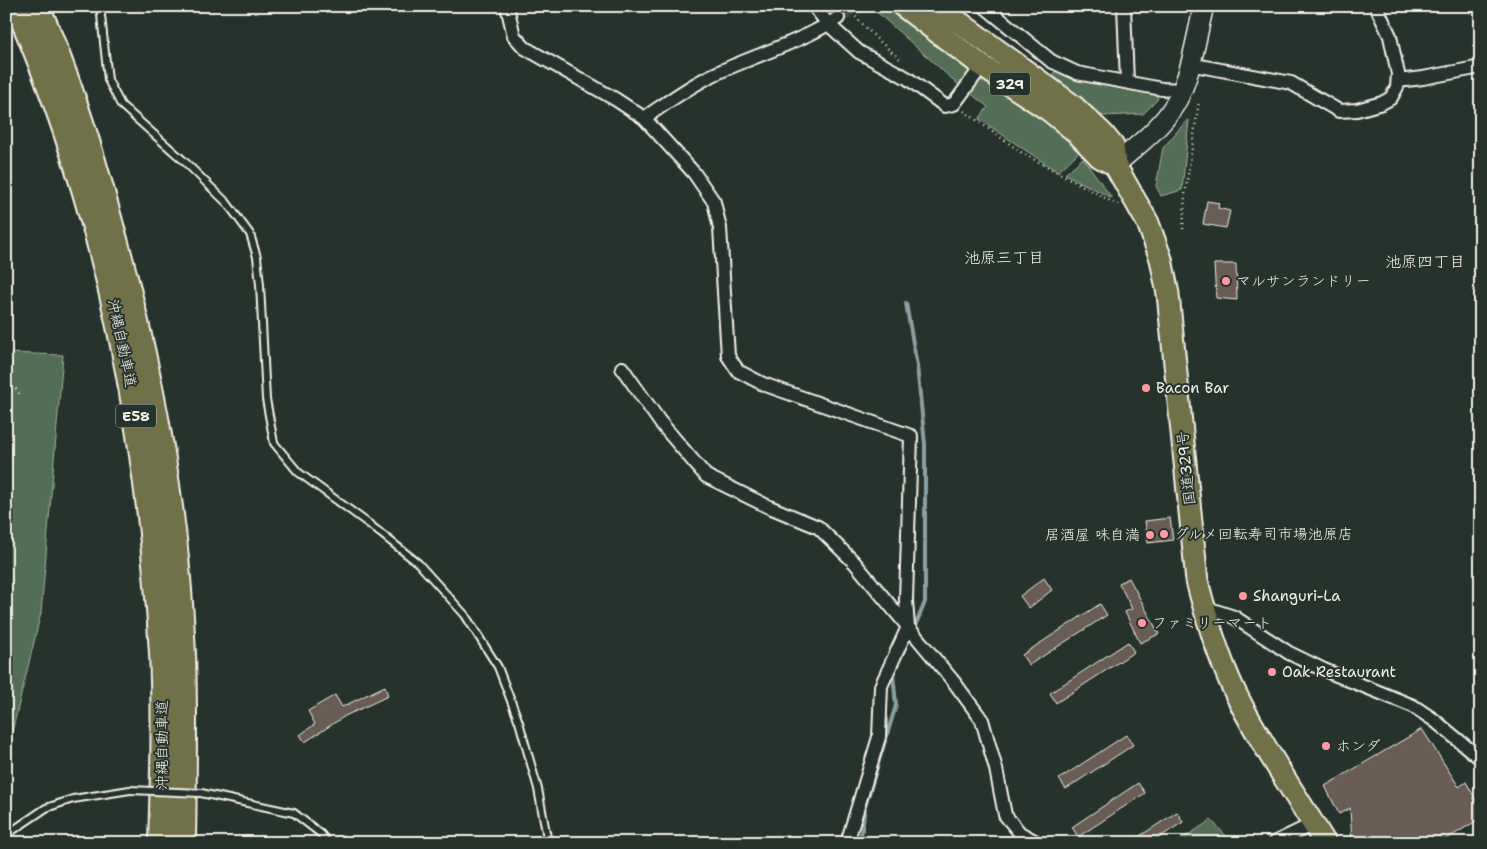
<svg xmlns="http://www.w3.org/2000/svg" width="1487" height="849" viewBox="0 0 1487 849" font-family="'Shantell Sans','Klee One',sans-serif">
  <rect width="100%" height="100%" fill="#26332d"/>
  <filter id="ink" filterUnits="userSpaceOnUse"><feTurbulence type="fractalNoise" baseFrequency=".02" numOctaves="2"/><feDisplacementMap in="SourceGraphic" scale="10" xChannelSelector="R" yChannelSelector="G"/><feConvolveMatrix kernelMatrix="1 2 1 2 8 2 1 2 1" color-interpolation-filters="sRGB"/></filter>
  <g filter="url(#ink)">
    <path fill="#526e55" stroke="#a3b09e" d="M 870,6 L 886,6 L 912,27 L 974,70 L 961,87 Z
      M 1057,71 L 1078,81 L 1158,95 L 1157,100 L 1143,114 L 1104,116 L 1096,113 L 1052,74 Z
      M 980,76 L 1038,115 L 1081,150 L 1058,172 L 979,119 L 988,107 L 969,92 Z
      M 1187,120 L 1189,120 L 1182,190 L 1161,196 L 1156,186 L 1163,148 Z
      M 1083,158 L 1112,198 L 1065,174 Z
      M 6,353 L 63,355 L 41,613 L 6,757 Z
      M 1211,820 L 1233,843 L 1176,843 Z"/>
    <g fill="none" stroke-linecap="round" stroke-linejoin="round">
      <path stroke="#8d9fa0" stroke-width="4" d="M 906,303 L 917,366 L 925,444 L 925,602 L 914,629
        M 860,843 L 865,807 L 896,705 L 893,674"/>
    </g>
    <path fill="#675c54" stroke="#f4f1e8" d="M 1207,201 L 1219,203 L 1218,208 L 1230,211 L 1226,228 L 1203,224 Z
      M 1214,264 L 1236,264 L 1237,300 L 1216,298 Z
      M 1170,518 L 1173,540 L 1148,543 L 1145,521 Z
      M 1044,578 L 1052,590 L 1029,608 L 1020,596 Z
      M 1129,578 L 1159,634 L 1140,643 L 1125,612 L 1132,609 L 1119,583 Z
      M 1100,604 L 1107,615 L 1029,665 L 1022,655 Z
      M 1128,642 L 1134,652 L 1056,703 L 1050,693 Z
      M 385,686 L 388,696 L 345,716 L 305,742 L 300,735 L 315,724 L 308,711 L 335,695 L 342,707 Z
      M 1422,729 L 1459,787 L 1466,782 L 1481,809 L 1481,818 L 1440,843 L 1352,843 L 1350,808 L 1339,814 L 1325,786 Z
      M 1126,735 L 1133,745 L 1066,789 L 1059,779 Z
      M 1138,783 L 1145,793 L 1078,837 L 1072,827 Z
      M 1177,812 L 1183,822 L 1151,843 L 1129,843 Z"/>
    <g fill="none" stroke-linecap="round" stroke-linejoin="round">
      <path stroke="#455049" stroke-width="12" stroke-dasharray="12 6" stroke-linecap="butt" d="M 838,18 L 860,6"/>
      <g stroke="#f4f1e8" stroke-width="10">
        <path id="service" d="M 100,6 L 108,80 L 121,105 L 183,160 L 227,203 L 250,234 L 257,257 L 260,285 L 266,399 L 274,443 L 298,472 L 369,524 L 418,563 L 465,615 L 498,667 L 519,722 L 538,789 L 548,843
          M 201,793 L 294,813 L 321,834 L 328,843
          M 6,835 L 46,808 L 73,799 L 130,790"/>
      </g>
      <g stroke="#f4f1e8" stroke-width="16">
        <path id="minor" d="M 507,6 L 514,36 L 525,48 L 615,99 L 644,118 L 694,173 L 714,202 L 720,228 L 728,356 L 738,371 L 763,384 L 911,436 L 906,600 L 908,627 L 881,686 L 879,737 L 847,843
          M 814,6 L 828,24 L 859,52 L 907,78 L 945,106 L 954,104 L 982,66
          M 984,6 L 1051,61 L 1077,73 L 1162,89 L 1182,90
          M 1124,6 L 1127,82
          M 1189,64 L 1291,83 L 1339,111 L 1357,110 L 1382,103 L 1391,98 L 1397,87 L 1398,74 L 1390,36 L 1376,6
          M 1398,81 L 1423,78 L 1481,67
          M 644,118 C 668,102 692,84 719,72 C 759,54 801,42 838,18
          M 622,368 L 660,422 L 706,476 L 767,506 L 818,527 L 854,562 L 954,682 L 982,720 L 996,769 L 1005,815 L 1020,833 L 1038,843
          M 1204,607 L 1234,617 L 1289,653 L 1324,670 L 1413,706 L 1434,720 L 1481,759
          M 1274,843 L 1313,824"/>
      </g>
      <g stroke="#f4f1e8" stroke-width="22">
        <path id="secondary" d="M 1115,165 C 1134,148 1156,132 1170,112 C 1191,83 1195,40 1204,6"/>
      </g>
      <g stroke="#f4f1e8" stroke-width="25">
        <path id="trunk" d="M 903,6 L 982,66 L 1050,111 L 1076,132 L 1100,157 L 1115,165
          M 937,6 L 1072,105 L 1103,134 L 1113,146 L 1115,165 L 1148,223 L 1161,259 L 1168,294 L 1197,581 C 1208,624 1221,667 1242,706 C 1267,753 1297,797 1325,843"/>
      </g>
      <g stroke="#f4f1e8" stroke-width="28">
        <path id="motorway" d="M 17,6 C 107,210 149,432 162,653 C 165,716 163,780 161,843
          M 37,6 C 67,74 90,146 109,218 C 149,359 177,507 183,654 C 185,716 184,780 183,843"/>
      </g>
      <path stroke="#f4f1e8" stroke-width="2.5" stroke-dasharray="1 4" stroke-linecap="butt" d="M 845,6 L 877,39 L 901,60
        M 964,111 L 1022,153 L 1118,205
        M 1183,229 L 1185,195 L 1199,101
        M 6,386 L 16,389 L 20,395"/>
      <use href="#service" stroke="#26332d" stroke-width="6"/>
      <use href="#minor" stroke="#26332d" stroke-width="12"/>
      <use href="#secondary" stroke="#26332d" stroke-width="19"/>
      <use href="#trunk" stroke="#70704a" stroke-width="21"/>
      <use href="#motorway" stroke="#70704a" stroke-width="24"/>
      <g stroke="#f4f1e8" stroke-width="10" stroke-linecap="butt">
        <path id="service-bridge" d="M 130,790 L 201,793"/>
      </g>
      <use href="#service-bridge" stroke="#26332d" stroke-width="6"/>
    </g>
  </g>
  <g fill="#ff9aa2" stroke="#26332d" stroke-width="2">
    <circle cx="1226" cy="281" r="5"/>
    <circle cx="1146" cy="388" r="5"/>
    <circle cx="1164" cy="534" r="5"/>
    <circle cx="1150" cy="535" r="5"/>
    <circle cx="1243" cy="596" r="5"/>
    <circle cx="1142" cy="623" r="5"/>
    <circle cx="1272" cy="672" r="5"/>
    <circle cx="1326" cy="746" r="5"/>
  </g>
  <g text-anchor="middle" stroke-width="4" stroke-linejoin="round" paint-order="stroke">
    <g fill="#26332d" stroke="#b6b8b0" stroke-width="1">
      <rect x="990" y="72.5" width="40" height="23" rx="4"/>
      <rect x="116" y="404.5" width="40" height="23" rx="4"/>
    </g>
    <g font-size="14" font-weight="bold" fill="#f4f1e8">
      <text x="1010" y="89">329</text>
      <text x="136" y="421">E58</text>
    </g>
    <g font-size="15" fill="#f4f1e8" stroke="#26332d" text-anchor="start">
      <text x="1236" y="286">マルサンランドリー</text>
      <text x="1156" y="393">Bacon Bar</text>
      <text x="1174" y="539">グルメ回転寿司市場池原店</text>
      <text x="1140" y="540" text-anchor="end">居酒屋 味自満</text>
      <text x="1253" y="601">Shanguri-La</text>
      <text x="1152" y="628">ファミリーマート</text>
      <text x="1282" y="677">Oak Restaurant</text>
      <text x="1336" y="751">ホンダ</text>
    </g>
    <g font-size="15" fill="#f4f1e8" stroke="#26332d">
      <text transform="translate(122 343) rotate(78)" y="5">沖縄自動車道</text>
      <text transform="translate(1186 468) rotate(-96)" y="5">国道329号</text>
      <text transform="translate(162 745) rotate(-90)" y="5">沖縄自動車道</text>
    </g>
    <g font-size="16" fill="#f4f1e8" stroke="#26332d">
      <text x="1004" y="263">池原三丁目</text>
      <text x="1425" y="267">池原四丁目</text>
    </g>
  </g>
  <rect width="1487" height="849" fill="none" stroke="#26332d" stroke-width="25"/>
  <rect x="12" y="12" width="1462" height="824" fill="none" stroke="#f4f1e8" stroke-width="2" filter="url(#ink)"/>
</svg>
